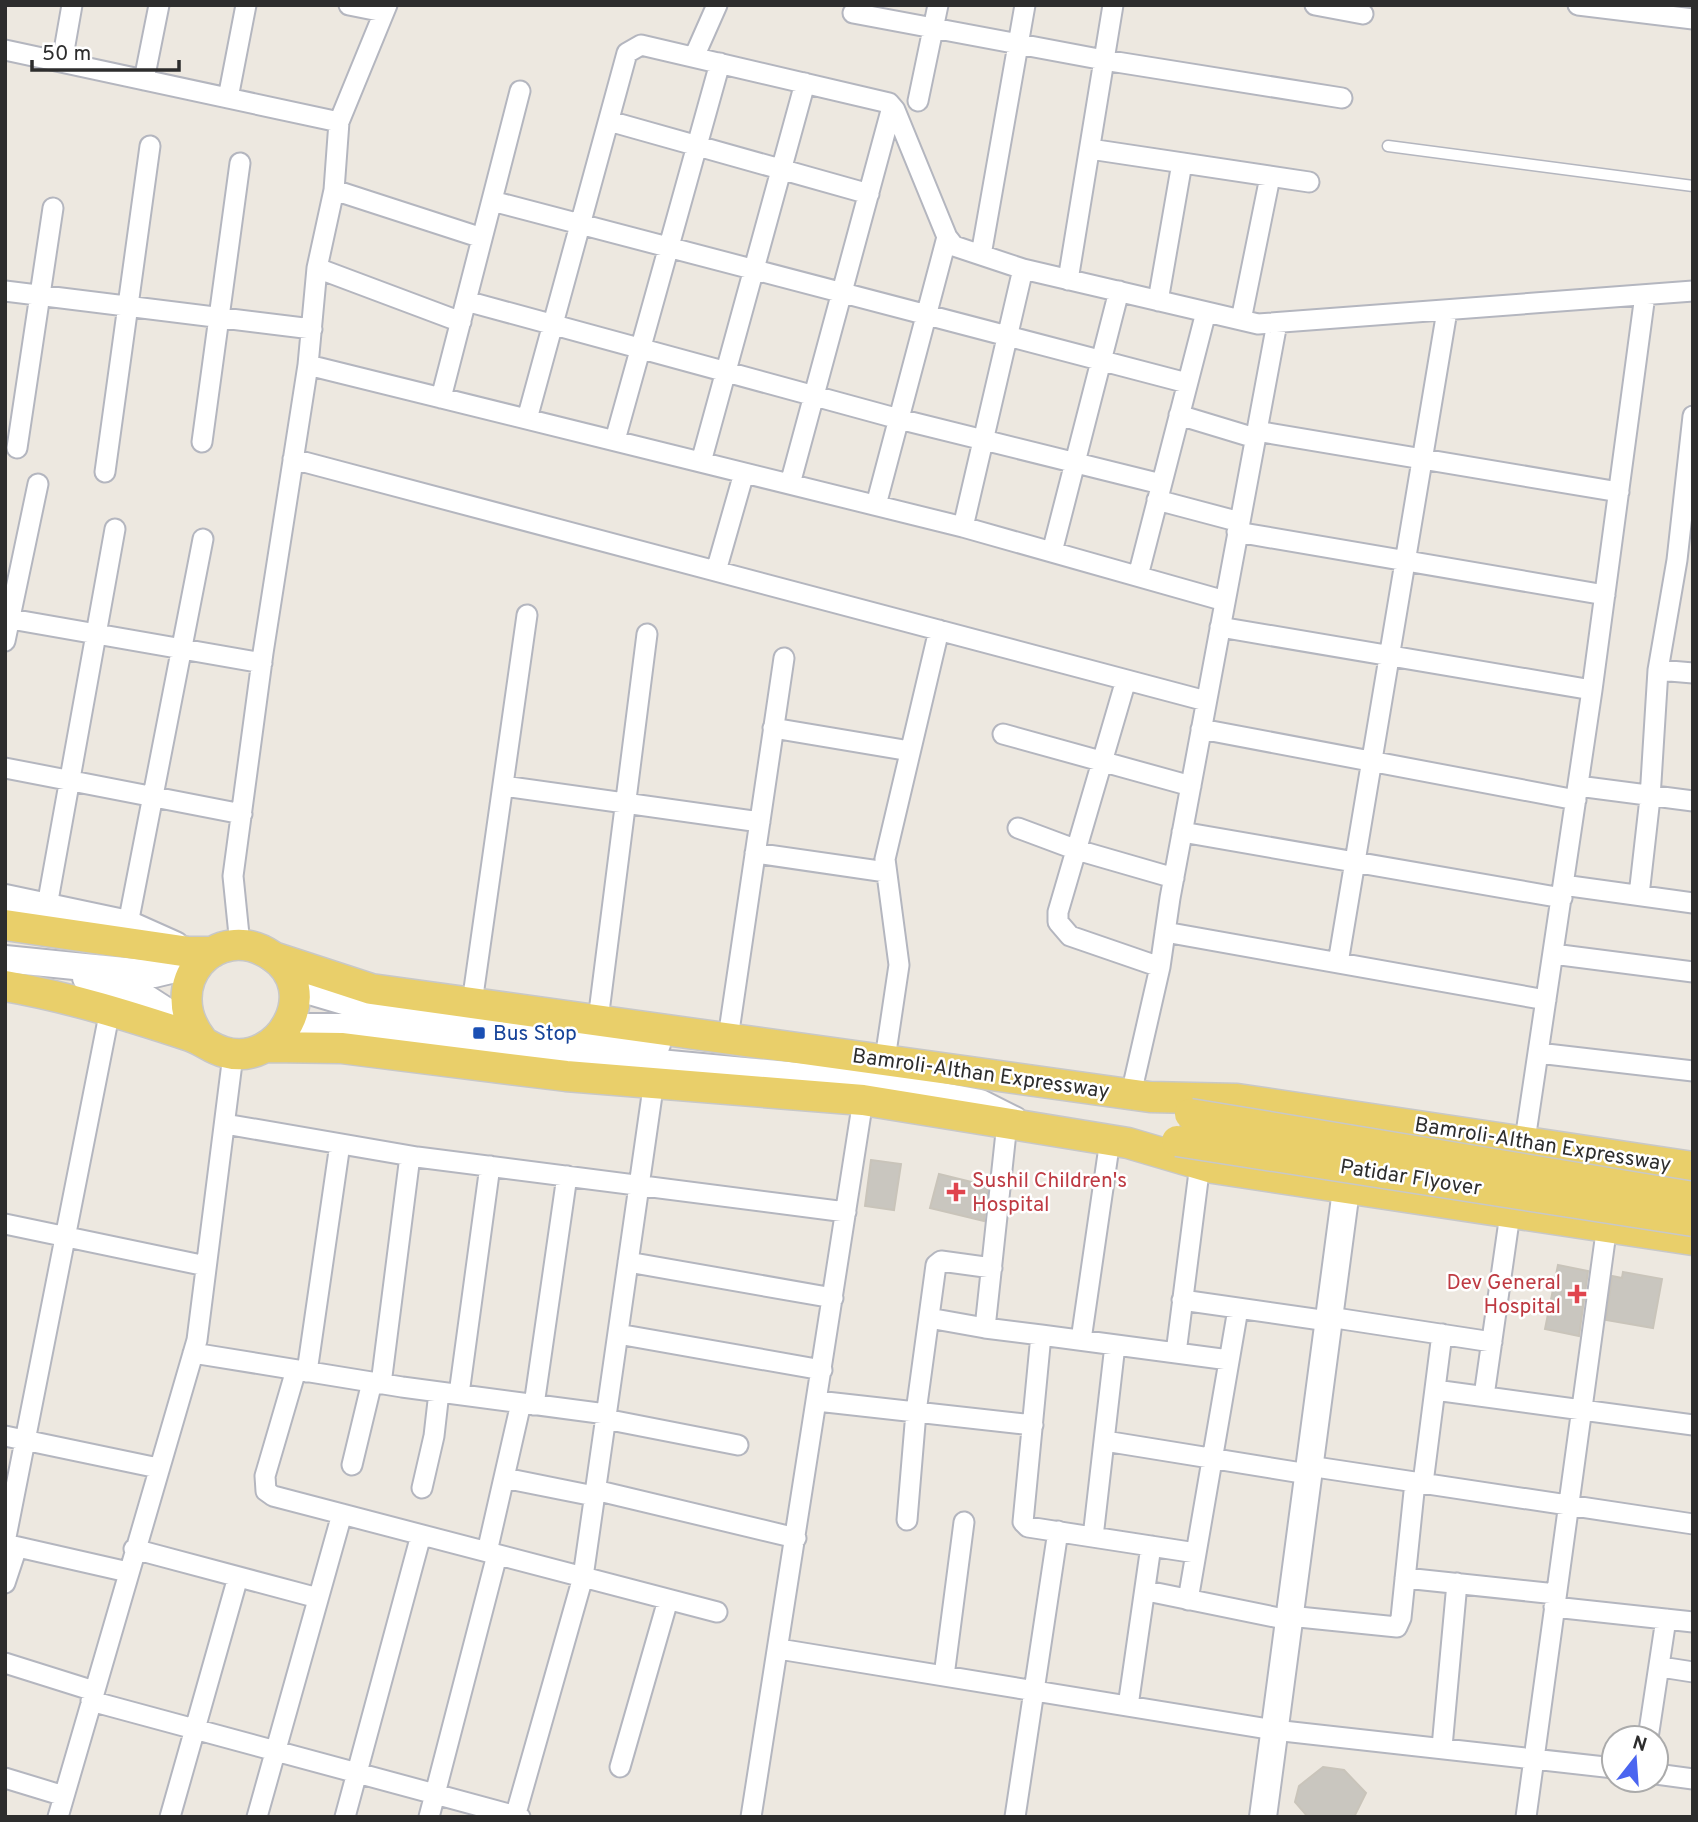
<svg xmlns="http://www.w3.org/2000/svg" width="1698" height="1822" viewBox="0 0 1698 1822" font-family="Overpass,sans-serif">
  <rect width="100%" height="100%" fill="#ede8e0"/>
  <path fill="#c9c6bf" stroke="#c9c4ba" stroke-width="2" d="M 871,1160 L 901,1164 L 894,1210 L 865,1206 Z
    M 939,1174 L 988,1186 L 984,1221 L 930,1208 Z
    M 1558,1265 L 1588,1271 L 1579,1336 L 1545,1329 Z
    M 1623,1272 L 1662,1279 L 1653,1328 L 1606,1320 L 1612,1276 L 1622,1278 Z
    M 1323,1767 L 1344,1770 L 1366,1793 L 1354,1817 L 1308,1817 L 1295,1802 L 1299,1786 Z"/>
  <g fill="none" stroke-linecap="round" stroke-linejoin="round">
    <g stroke="#b4b6bf" stroke-width="13">
      <path id="lane" d="M 1388,146 L 1693,186"/>
    </g>
    <g stroke="#b4b6bf" stroke-width="23">
      <path id="street" d="M 349,5 L 384,12
        M 1315,5 L 1363,14
        M 1578,5 L 1693,19
        M 853,13 L 1104,60 L 1342,98
        M 5,50 L 339,122
        M 694,57 L 717,5
        M 62,62 L 72,5
        M 144,80 L 159,5
        M 228,98 L 246,5
        M 918,101 L 938,5
        M 609,121 L 869,194
        M 1090,149 L 1309,182
        M 334,190 L 482,238
        M 492,201 L 1187,383
        M 981,255 L 1025,5
        M 317,268 L 461,322
        M 1023,269 L 1258,324 L 1693,291
        M 1068,280 L 1113,5
        M 5,291 L 312,329
        M 466,301 L 899,419 L 1161,484
        M 1158,301 L 1182,163
        M 1241,320 L 1270,177
        M 308,365 L 963,527 L 1023,269 L 954,246 L 947,237 L 895,110 L 889,103 L 641,45 L 627,53 L 527,419
        M 441,398 L 520,91
        M 1179,415 L 1255,438
        M 1256,431 L 1619,492
        M 615,440 L 720,63
        M 202,442 L 240,163
        M 17,448 L 53,208
        M 293,459 L 1206,701
        M 701,462 L 805,83
        M 105,472 L 150,146
        M 790,484 L 892,107
        M 1157,500 L 1240,522
        M 876,505 L 947,237
        M 963,527 L 1225,601
        M 1237,532 L 1605,595
        M 1052,552 L 1119,291
        M 716,571 L 744,473
        M 1138,576 L 1206,312
        M 5,618 L 262,663
        M 1220,627 L 1592,690
        M 5,641 L 38,484
        M 1658,670 L 1693,673
        M 1126,680 L 1058,912 L 1058,922 L 1070,936 L 1160,967
        M 773,728 L 910,751
        M 1201,729 L 1576,800
        M 1003,734 L 1191,786
        M 5,768 L 242,814
        M 503,786 L 760,822
        M 1578,786 L 1693,801
        M 1018,828 L 1077,850 L 1174,878
        M 1182,832 L 1562,898
        M 755,853 L 886,872
        M 1563,885 L 1693,903
        M 1639,895 L 1650,798 L 1658,670 L 1677,560 L 1693,416
        M 47,906 L 115,529
        M 128,924 L 203,539
        M 1165,932 L 1546,1000
        M 240,945 L 233,876 L 263,653 L 308,365 L 317,268 L 334,190 L 339,122 L 387,5
        M 1553,954 L 1693,972
        M 1338,963 L 1447,311
        M 472,1003 L 527,615
        M 598,1020 L 647,634
        M 728,1038 L 784,658
        M 1538,1053 L 1693,1071
        M 885,1059 L 899,965 L 885,859 L 939,630
        M 1131,1094 L 1160,967 L 1170,898 L 1277,323
        M 1007,1123 L 985,1328 L 1041,1335
        M 225,1124 L 417,1157 L 846,1212
        M 1525,1140 L 1592,690 L 1645,295
        M 5,1224 L 206,1266
        M 628,1262 L 833,1298
        M 1182,1300 L 1328,1321
        M 1329,1317 L 1492,1342
        M 929,1318 L 985,1328
        M 618,1334 L 822,1370
        M 1081,1340 L 1110,1140
        M 193,1353 L 402,1387 L 606,1414
        M 1176,1353 L 1200,1164
        M 296,1370 L 265,1476 L 266,1491 L 273,1496 L 717,1612
        M 307,1372 L 340,1144
        M 381,1384 L 410,1156
        M 1435,1390 L 1693,1425
        M 459,1394 L 490,1166
        M 1484,1396 L 1510,1214
        M 817,1401 L 1033,1425
        M 534,1405 L 567,1176
        M 605,1419 L 738,1445
        M 5,1436 L 158,1468
        M 1105,1441 L 1308,1474
        M 352,1465 L 372,1382
        M 1309,1466 L 1693,1524
        M 504,1478 L 594,1496
        M 1423,1483 L 1442,1334
        M 422,1488 L 434,1436 L 439,1392
        M 595,1490 L 796,1538
        M 907,1520 L 916,1412 L 936,1265 L 941,1261 L 992,1268
        M 1093,1537 L 1115,1345
        M 5,1542 L 110,1010
        M 5,1544 L 128,1572
        M 134,1549 L 318,1598
        M 487,1552 L 521,1403
        M 1196,1553 L 1028,1527 L 1023,1522 L 1041,1335 L 1229,1360
        M 1405,1578 L 1556,1594
        M 5,1583 L 17,1547
        M 1147,1591 L 1289,1620
        M 1188,1600 L 1238,1309
        M 1554,1607 L 1693,1622
        M 1289,1616 L 1397,1627 L 1401,1618 L 1415,1482
        M 779,1649 L 1274,1730 L 1614,1768
        M 5,1663 L 94,1691
        M 1661,1667 L 1693,1672
        M 944,1676 L 964,1522
        M 91,1701 L 520,1817
        M 1128,1706 L 1151,1546
        M 1648,1738 L 1666,1619
        M 1442,1747 L 1457,1583
        M 620,1767 L 668,1600
        M 1656,1774 L 1693,1779
        M 5,1778 L 64,1796
        M 58,1817 L 197,1340 L 233,1055
        M 170,1817 L 238,1577
        M 257,1817 L 342,1514
        M 345,1817 L 421,1535
        M 429,1817 L 497,1555
        M 515,1817 L 583,1577 L 654,1081
        M 751,1817 L 863,1100
        M 1015,1817 L 1058,1531
        M 1526,1817 L 1608,1218"/>
    </g>
    <g stroke="#b4b6bf" stroke-width="30">
      <path id="secondary" d="M 5,898 L 128,924 L 175,945
        M 5,959 L 154,974 L 200,963
        M 86,978 L 146,998 L 191,1027
        M 293,986 L 364,1007 L 657,1044
        M 287,1027 L 361,1027 L 521,1050 L 872,1083 L 980,1103 L 1014,1120
        M 1263,1817 L 1346,1190"/>
    </g>
    <g stroke="#c8c8c8" stroke-width="33">
      <path id="primary" d="M 5,925 L 189,952 L 213,952
        M 273,957 L 371,989 L 1150,1097 L 1237,1099 L 1693,1167
        M 5,986 C 69,997 129,1016 190,1036 C 202,1040 212,1049 224,1052 C 280,1068 323,990 272,956 C 216,918 158,985 202,1040
        M 268,1047 L 341,1048 L 566,1076 L 863,1100 L 1128,1143 L 1213,1168 L 1693,1240"/>
    </g>
    <use href="#lane" stroke="#fff" stroke-width="10"/>
    <use href="#street" stroke="#fff" stroke-width="19"/>
    <use href="#secondary" stroke="#fff" stroke-width="26"/>
    <use href="#primary" stroke="#e9cf6a" stroke-width="30"/>
    <g stroke="#c8c8c8" stroke-width="33" stroke-linecap="butt">
      <path id="primary-bridge" d="M 1190,1114 L 1693,1197
        M 1177,1141 L 1693,1221"/>
    </g>
    <use href="#primary-bridge" stroke="#e9cf6a" stroke-width="30"/>
  </g>
  <rect fill="#1a4fb4" stroke="#fff" stroke-width="2.5" x="472" y="1026" width="14" height="14" rx="3.5"/>
  <g fill="#e0444e" stroke="#fff" stroke-width="2.5">
    <path d="M952.5 1181.5h7v7h7v7h-7v7h-7v-7h-7v-7h7z"/>
    <path d="M1573.5 1283.5h7v7h7v7h-7v7h-7v-7h-7v-7h7z"/>
  </g>
  <g text-anchor="middle" stroke-width="5" stroke-linejoin="round" paint-order="stroke">
    <g font-size="21" fill="#164399" stroke="#fff" text-anchor="start">
      <text x="493" y="1040">Bus Stop</text>
    </g>
    <g font-size="21" fill="#2d2d2d" stroke="#fff">
      <text transform="translate(981 1073) rotate(8)" y="7">Bamroli-Althan Expressway</text>
      <text transform="translate(1543 1144) rotate(9)" y="7">Bamroli-Althan Expressway</text>
      <text transform="translate(1411 1177) rotate(9)" y="7">Patidar Flyover</text>
    </g>
    <g font-size="21" fill="#be3a42" stroke="#fff" text-anchor="start">
      <text x="972" y="1187">Sushil Children's<tspan x="972" dy="24">Hospital</tspan></text>
      <text x="1561" y="1289" text-anchor="end">Dev General<tspan x="1561" dy="24">Hospital</tspan></text>
    </g>
  </g>
  <rect width="1698" height="1822" fill="none" stroke="#2d2d2d" stroke-width="14"/>
  <g transform="translate(1635 1759) rotate(17)"><circle r="33" fill="#ffffff" stroke="#ababab" stroke-width="2"/>
  <path d="M0-5L12 26L0 18L-12 26Z" fill="#4b65f0"/>
  <text y="-10" font-size="19" font-weight="bold" text-anchor="middle" fill="#2d2d2d">N</text>
  </g>
  <path d="M32 60v10h147v-10" fill="none" stroke="#2d2d2d" stroke-width="3.5"/>
  <text x="42" y="60" font-size="21" fill="#2d2d2d" stroke="#ffffff" stroke-width="5" paint-order="stroke">50 m</text>
</svg>
